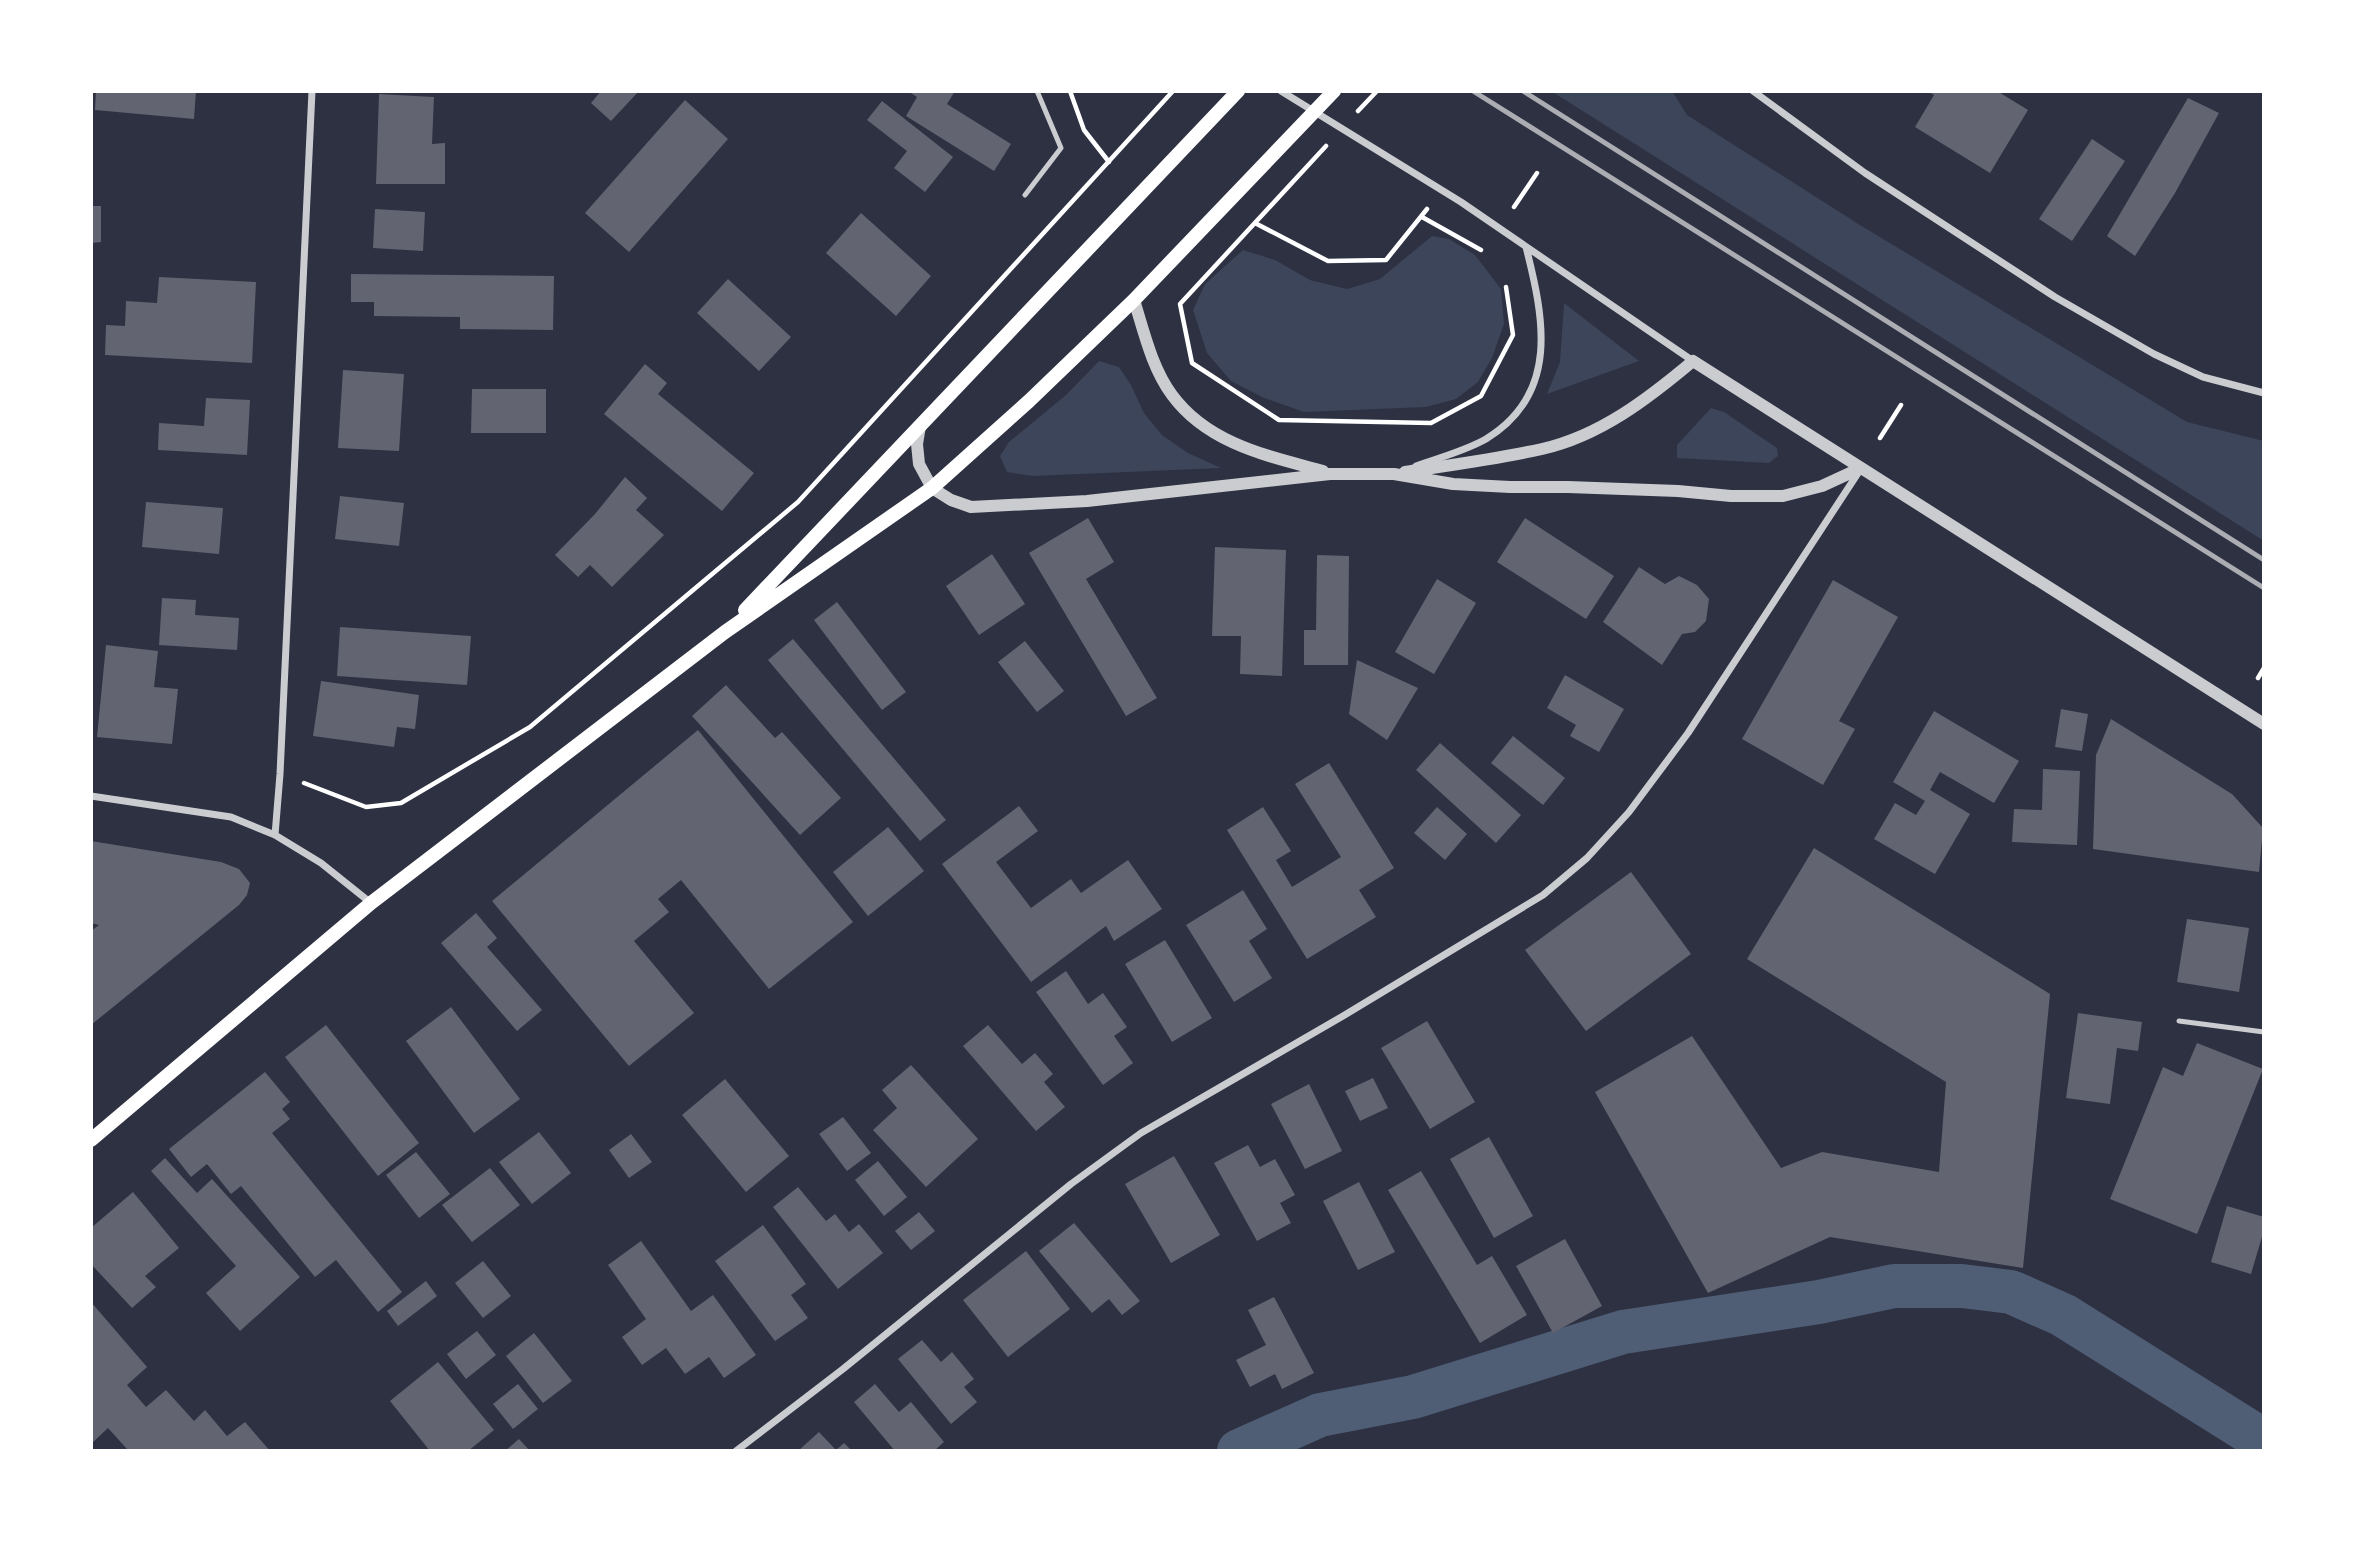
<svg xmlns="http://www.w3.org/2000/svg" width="2355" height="1542" viewBox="0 0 2355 1542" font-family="Georgia,serif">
  <rect width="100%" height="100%" fill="#2d3142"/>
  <path fill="#3c4559" d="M 1551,91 L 1672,91 L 1687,115 L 1860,225 L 2187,422 L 2264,441 L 2264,541 Z
    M 1432,236 L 1449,239 L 1475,255 L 1501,289 L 1504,324 L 1492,358 L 1478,382 L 1456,399 L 1426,407 L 1304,412 L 1264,398 L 1231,381 L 1207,353 L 1193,310 L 1205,284 L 1243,250 L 1275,260 L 1310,280 L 1347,289 L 1380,279 Z
    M 1564,303 L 1639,361 L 1547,394 L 1560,362 Z
    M 1099,361 L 1119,367 L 1131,385 L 1144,413 L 1162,435 L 1188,453 L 1221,468 L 1033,476 L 1007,472 L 1000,456 L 1009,442 L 1066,395 Z
    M 1711,408 L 1724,412 L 1777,448 L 1778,456 L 1769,463 L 1677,458 L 1677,445 Z"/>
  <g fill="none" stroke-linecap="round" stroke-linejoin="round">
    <path stroke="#4f5d75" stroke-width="44" d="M 1239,1451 L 1320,1415 L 1413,1397 L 1623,1332 L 1819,1302 L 1894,1286 L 1962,1286 L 2011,1292 L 2063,1315 L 2264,1441"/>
  </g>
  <path fill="#626471" d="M 96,91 L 196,91 L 194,119 L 95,110 Z
    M 601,91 L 639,91 L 611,121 L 591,103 Z
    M 908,91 L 955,91 L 947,104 L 1011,144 L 994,171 L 906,116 L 917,97 Z
    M 1927,91 L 1997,91 L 2028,110 L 1990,173 L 1915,127 L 1934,95 Z
    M 379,94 L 434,97 L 432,144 L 445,143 L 445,184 L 376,184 Z
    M 2188,98 L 2219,113 L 2175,193 L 2135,256 L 2107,236 Z
    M 685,100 L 728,139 L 629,252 L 585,213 Z
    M 882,101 L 953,157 L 925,192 L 894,168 L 907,151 L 867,120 Z
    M 2092,139 L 2125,161 L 2072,241 L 2039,219 Z
    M 91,206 L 101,206 L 101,242 L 91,243 Z
    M 375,209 L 425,212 L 423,251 L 373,248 Z
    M 861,213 L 931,276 L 896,316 L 826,253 Z
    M 351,274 L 554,276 L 553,330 L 460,329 L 460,317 L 374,316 L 374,302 L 351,302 Z
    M 159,277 L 256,282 L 252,363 L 105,355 L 106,325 L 125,326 L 126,301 L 157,303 Z
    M 728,279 L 791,337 L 759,371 L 697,313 Z
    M 645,364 L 667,383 L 658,394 L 754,473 L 722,511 L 604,414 Z
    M 343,370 L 404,374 L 399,451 L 338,448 Z
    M 472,389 L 546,389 L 546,433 L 471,433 Z
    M 206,398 L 250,400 L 247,455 L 158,450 L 159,423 L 204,426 Z
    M 625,477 L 647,498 L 636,510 L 664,535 L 612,587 L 590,565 L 578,577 L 555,555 L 595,514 Z
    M 340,496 L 404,503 L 399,546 L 335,539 Z
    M 146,502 L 223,508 L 219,554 L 142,547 Z
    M 1088,518 L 1114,562 L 1086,579 L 1157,698 L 1126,716 L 1029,553 Z
    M 1525,518 L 1614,576 L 1586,619 L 1497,562 Z
    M 1215,547 L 1286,550 L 1282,676 L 1240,674 L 1241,636 L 1212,636 Z
    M 992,554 L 1025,604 L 979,635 L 946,586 Z
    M 1317,555 L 1349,556 L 1348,665 L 1304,665 L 1304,630 L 1316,630 Z
    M 1639,567 L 1665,584 L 1679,576 L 1697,585 L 1709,599 L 1706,621 L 1695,632 L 1682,634 L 1662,665 L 1603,622 Z
    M 1437,579 L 1476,603 L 1434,674 L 1395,652 Z
    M 1833,580 L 1898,617 L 1839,721 L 1855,729 L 1823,785 L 1742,739 Z
    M 162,598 L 196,600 L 195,615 L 239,618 L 237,650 L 159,645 Z
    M 837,602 L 906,692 L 882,710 L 814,620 Z
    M 340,627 L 471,636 L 467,685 L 337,676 Z
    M 793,639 L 946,820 L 920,841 L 768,660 Z
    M 1025,641 L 1064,691 L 1037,712 L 998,662 Z
    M 106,645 L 158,651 L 154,687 L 178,689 L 172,744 L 97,737 Z
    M 1357,660 L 1418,688 L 1387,740 L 1349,714 Z
    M 1565,675 L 1624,709 L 1599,752 L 1570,736 L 1576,725 L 1547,708 Z
    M 321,681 L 419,695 L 415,729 L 397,727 L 394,747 L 313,736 Z
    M 726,685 L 775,738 L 782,732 L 841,798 L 800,835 L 692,716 Z
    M 2061,709 L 2088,714 L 2082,751 L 2055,747 Z
    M 1934,711 L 2019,761 L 1994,803 L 1940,772 L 1930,790 L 1970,814 L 1935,874 L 1874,839 L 1895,803 L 1916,815 L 1925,801 L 1893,782 Z
    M 2111,719 L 2232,794 L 2263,828 L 2259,872 L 2093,849 L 2096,755 Z
    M 698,730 L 853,922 L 769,989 L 681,880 L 658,899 L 669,912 L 634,941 L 694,1013 L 629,1066 L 492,901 Z
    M 1513,736 L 1565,778 L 1543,805 L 1491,763 Z
    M 1440,743 L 1521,815 L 1496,843 L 1416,770 Z
    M 1329,763 L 1394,868 L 1359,890 L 1376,917 L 1307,959 L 1227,830 L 1263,807 L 1291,851 L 1276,860 L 1292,887 L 1341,857 L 1295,784 Z
    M 2043,769 L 2080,771 L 2077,845 L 2012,842 L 2014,809 L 2042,810 Z
    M 1019,806 L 1038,831 L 996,862 L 1031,908 L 1071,879 L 1081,893 L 1128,860 L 1162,909 L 1114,941 L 1106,926 L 1031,982 L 942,864 Z
    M 1437,807 L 1467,834 L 1445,860 L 1414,833 Z
    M 888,827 L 924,871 L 868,916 L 833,872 Z
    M 91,841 L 221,862 L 239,869 L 250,883 L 247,895 L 239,905 L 91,1025 L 91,931 L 99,925 L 91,923 Z
    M 1814,848 L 2050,994 L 2023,1268 L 1830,1237 L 1708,1293 L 1595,1092 L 1692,1036 L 1781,1168 L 1822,1152 L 1939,1172 L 1946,1082 L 1747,959 Z
    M 1631,872 L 1691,954 L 1586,1031 L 1525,950 Z
    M 1243,890 L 1267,929 L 1249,941 L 1272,978 L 1234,1002 L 1186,925 Z
    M 476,913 L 497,938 L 487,947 L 542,1010 L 517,1031 L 441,943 Z
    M 2187,919 L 2249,928 L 2239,992 L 2177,982 Z
    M 1165,940 L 1212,1018 L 1172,1042 L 1125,964 Z
    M 1066,971 L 1088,1004 L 1103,993 L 1127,1027 L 1114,1036 L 1133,1063 L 1103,1085 L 1036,992 Z
    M 451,1007 L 520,1099 L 474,1133 L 406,1041 Z
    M 2078,1013 L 2142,1022 L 2138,1051 L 2117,1048 L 2110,1104 L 2066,1098 Z
    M 1427,1021 L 1475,1102 L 1430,1129 L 1381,1048 Z
    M 326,1025 L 419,1143 L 378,1176 L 285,1057 Z
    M 988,1025 L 1022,1064 L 1035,1053 L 1053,1074 L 1044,1082 L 1065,1107 L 1036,1131 L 963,1046 Z
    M 2197,1043 L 2263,1069 L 2197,1234 L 2110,1199 L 2163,1067 L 2183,1076 Z
    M 911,1065 L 978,1139 L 926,1187 L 873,1130 L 897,1108 L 882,1090 Z
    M 265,1072 L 290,1102 L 282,1109 L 290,1119 L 272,1133 L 402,1292 L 378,1312 L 336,1260 L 315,1277 L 241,1186 L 231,1194 L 207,1164 L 191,1177 L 169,1149 Z
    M 1373,1078 L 1388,1108 L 1360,1121 L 1345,1091 Z
    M 725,1079 L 789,1156 L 746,1192 L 682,1115 Z
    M 1309,1084 L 1342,1151 L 1305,1169 L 1271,1104 Z
    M 843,1117 L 871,1153 L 847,1171 L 819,1134 Z
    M 539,1132 L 571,1173 L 532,1204 L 499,1162 Z
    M 631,1134 L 652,1162 L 629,1178 L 609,1150 Z
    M 1489,1137 L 1533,1216 L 1494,1238 L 1450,1159 Z
    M 1248,1145 L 1260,1167 L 1275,1159 L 1295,1195 L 1280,1203 L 1291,1223 L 1257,1241 L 1214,1163 Z
    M 416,1152 L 450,1194 L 419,1218 L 386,1175 Z
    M 1174,1156 L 1220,1235 L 1171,1263 L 1125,1184 Z
    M 165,1158 L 197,1193 L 212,1179 L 300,1277 L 240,1331 L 206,1293 L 236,1266 L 151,1171 Z
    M 878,1161 L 907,1197 L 884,1216 L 855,1180 Z
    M 490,1168 L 520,1205 L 472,1242 L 442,1205 Z
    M 1421,1171 L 1477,1265 L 1492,1256 L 1527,1315 L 1480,1343 L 1388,1190 Z
    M 1359,1182 L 1395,1252 L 1358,1270 L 1323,1201 Z
    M 798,1187 L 826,1221 L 835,1214 L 849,1232 L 859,1224 L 883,1253 L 838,1289 L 773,1207 Z
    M 133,1192 L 179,1248 L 145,1276 L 156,1287 L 132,1308 L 91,1264 L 91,1228 Z
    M 2227,1206 L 2264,1217 L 2264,1230 L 2251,1274 L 2211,1262 Z
    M 919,1212 L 935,1231 L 911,1250 L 895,1231 Z
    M 1074,1223 L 1140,1301 L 1122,1315 L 1109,1299 L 1092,1313 L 1039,1251 Z
    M 763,1225 L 806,1284 L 791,1295 L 808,1318 L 775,1341 L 715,1261 Z
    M 1565,1239 L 1602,1306 L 1553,1333 L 1516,1266 Z
    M 641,1241 L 691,1311 L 713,1295 L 756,1355 L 724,1378 L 709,1357 L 685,1374 L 666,1348 L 642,1365 L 622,1337 L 646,1319 L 608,1265 Z
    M 1026,1251 L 1070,1309 L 1008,1357 L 963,1300 Z
    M 483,1261 L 511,1296 L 483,1318 L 455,1283 Z
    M 426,1281 L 437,1296 L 398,1326 L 387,1311 Z
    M 1274,1297 L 1314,1373 L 1282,1389 L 1275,1374 L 1250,1387 L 1236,1360 L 1266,1345 L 1248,1310 Z
    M 91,1302 L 147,1367 L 127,1385 L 146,1407 L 166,1390 L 194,1421 L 205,1410 L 227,1436 L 245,1422 L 270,1451 L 125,1451 L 127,1449 L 108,1428 L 91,1444 Z
    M 477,1331 L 496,1355 L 466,1379 L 447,1354 Z
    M 534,1333 L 572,1381 L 543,1403 L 506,1356 Z
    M 922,1340 L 941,1362 L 952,1352 L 974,1379 L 964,1387 L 977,1402 L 951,1424 L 898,1359 Z
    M 438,1362 L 494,1430 L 468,1451 L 430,1451 L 390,1401 Z
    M 518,1384 L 538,1409 L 513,1429 L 493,1404 Z
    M 875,1384 L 899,1412 L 911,1402 L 944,1442 L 934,1451 L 895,1451 L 854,1402 Z
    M 819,1432 L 836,1450 L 844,1443 L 852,1451 L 798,1451 Z
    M 519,1439 L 530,1451 L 505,1451 Z"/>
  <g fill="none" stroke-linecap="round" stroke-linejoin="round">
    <path stroke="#fff" stroke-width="4.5" d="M 1070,91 L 1084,130 L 1109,162
      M 1358,111 L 1377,91
      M 1326,146 L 1180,304 L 1192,363 L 1279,420 L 1431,423 L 1481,396 L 1513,335 L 1506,287
      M 1514,207 L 1537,173
      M 1422,217 L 1481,250
      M 1255,223 L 1328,261 L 1386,260 L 1427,209
      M 1880,438 L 1901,405
      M 2258,678 L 2264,668
      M 304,783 L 366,807 L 401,803 L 530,727 L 798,502 L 1173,91"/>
    <path stroke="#caccd0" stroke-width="5" d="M 1025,195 L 1061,148 L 1037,91
      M 2179,1021 L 2264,1032"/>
    <path stroke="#caccd0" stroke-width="7" d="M 1281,91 L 1461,202 L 1693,361
      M 1753,91 L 1865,173 L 2055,297 L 2154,354 L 2203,377 L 2264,393
      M 1416,466 C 1438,458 1465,451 1486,439 C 1560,394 1544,318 1526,247
      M 91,796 L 231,817 L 275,835 L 321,863 L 371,903
      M 275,835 L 280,774 L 312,91
      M 736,1451 L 843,1369 L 1071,1184 L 1141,1133 L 1343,1016 L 1543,895 L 1587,858 L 1629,812 L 1688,733 L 1860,470"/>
    <path stroke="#caccd0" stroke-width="12" d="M 1134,300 C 1144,332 1152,368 1172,395 C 1208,444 1268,456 1323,471
      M 920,426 L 917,444 L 919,464 L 932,488 L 951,500 L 971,507 L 1087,501 L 1330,474 L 1394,474 L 1453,484 L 1510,487 L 1568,487 L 1678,491 L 1731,496 L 1783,496 L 1822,486 L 1861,468
      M 1405,472 C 1451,465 1497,459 1542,449 C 1600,436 1649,398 1693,361 L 2264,724"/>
    <path stroke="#fff" stroke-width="14" d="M 745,610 L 1238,91
      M 91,1140 L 371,903 L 725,632 L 932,488 L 1029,401 L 1134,300 L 1334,91"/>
    <path stroke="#abadb3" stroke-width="5" d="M 1473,91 L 2264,588
      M 1523,91 L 2264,560"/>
  </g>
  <rect width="2355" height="1542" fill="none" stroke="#ffffff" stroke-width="186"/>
</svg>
